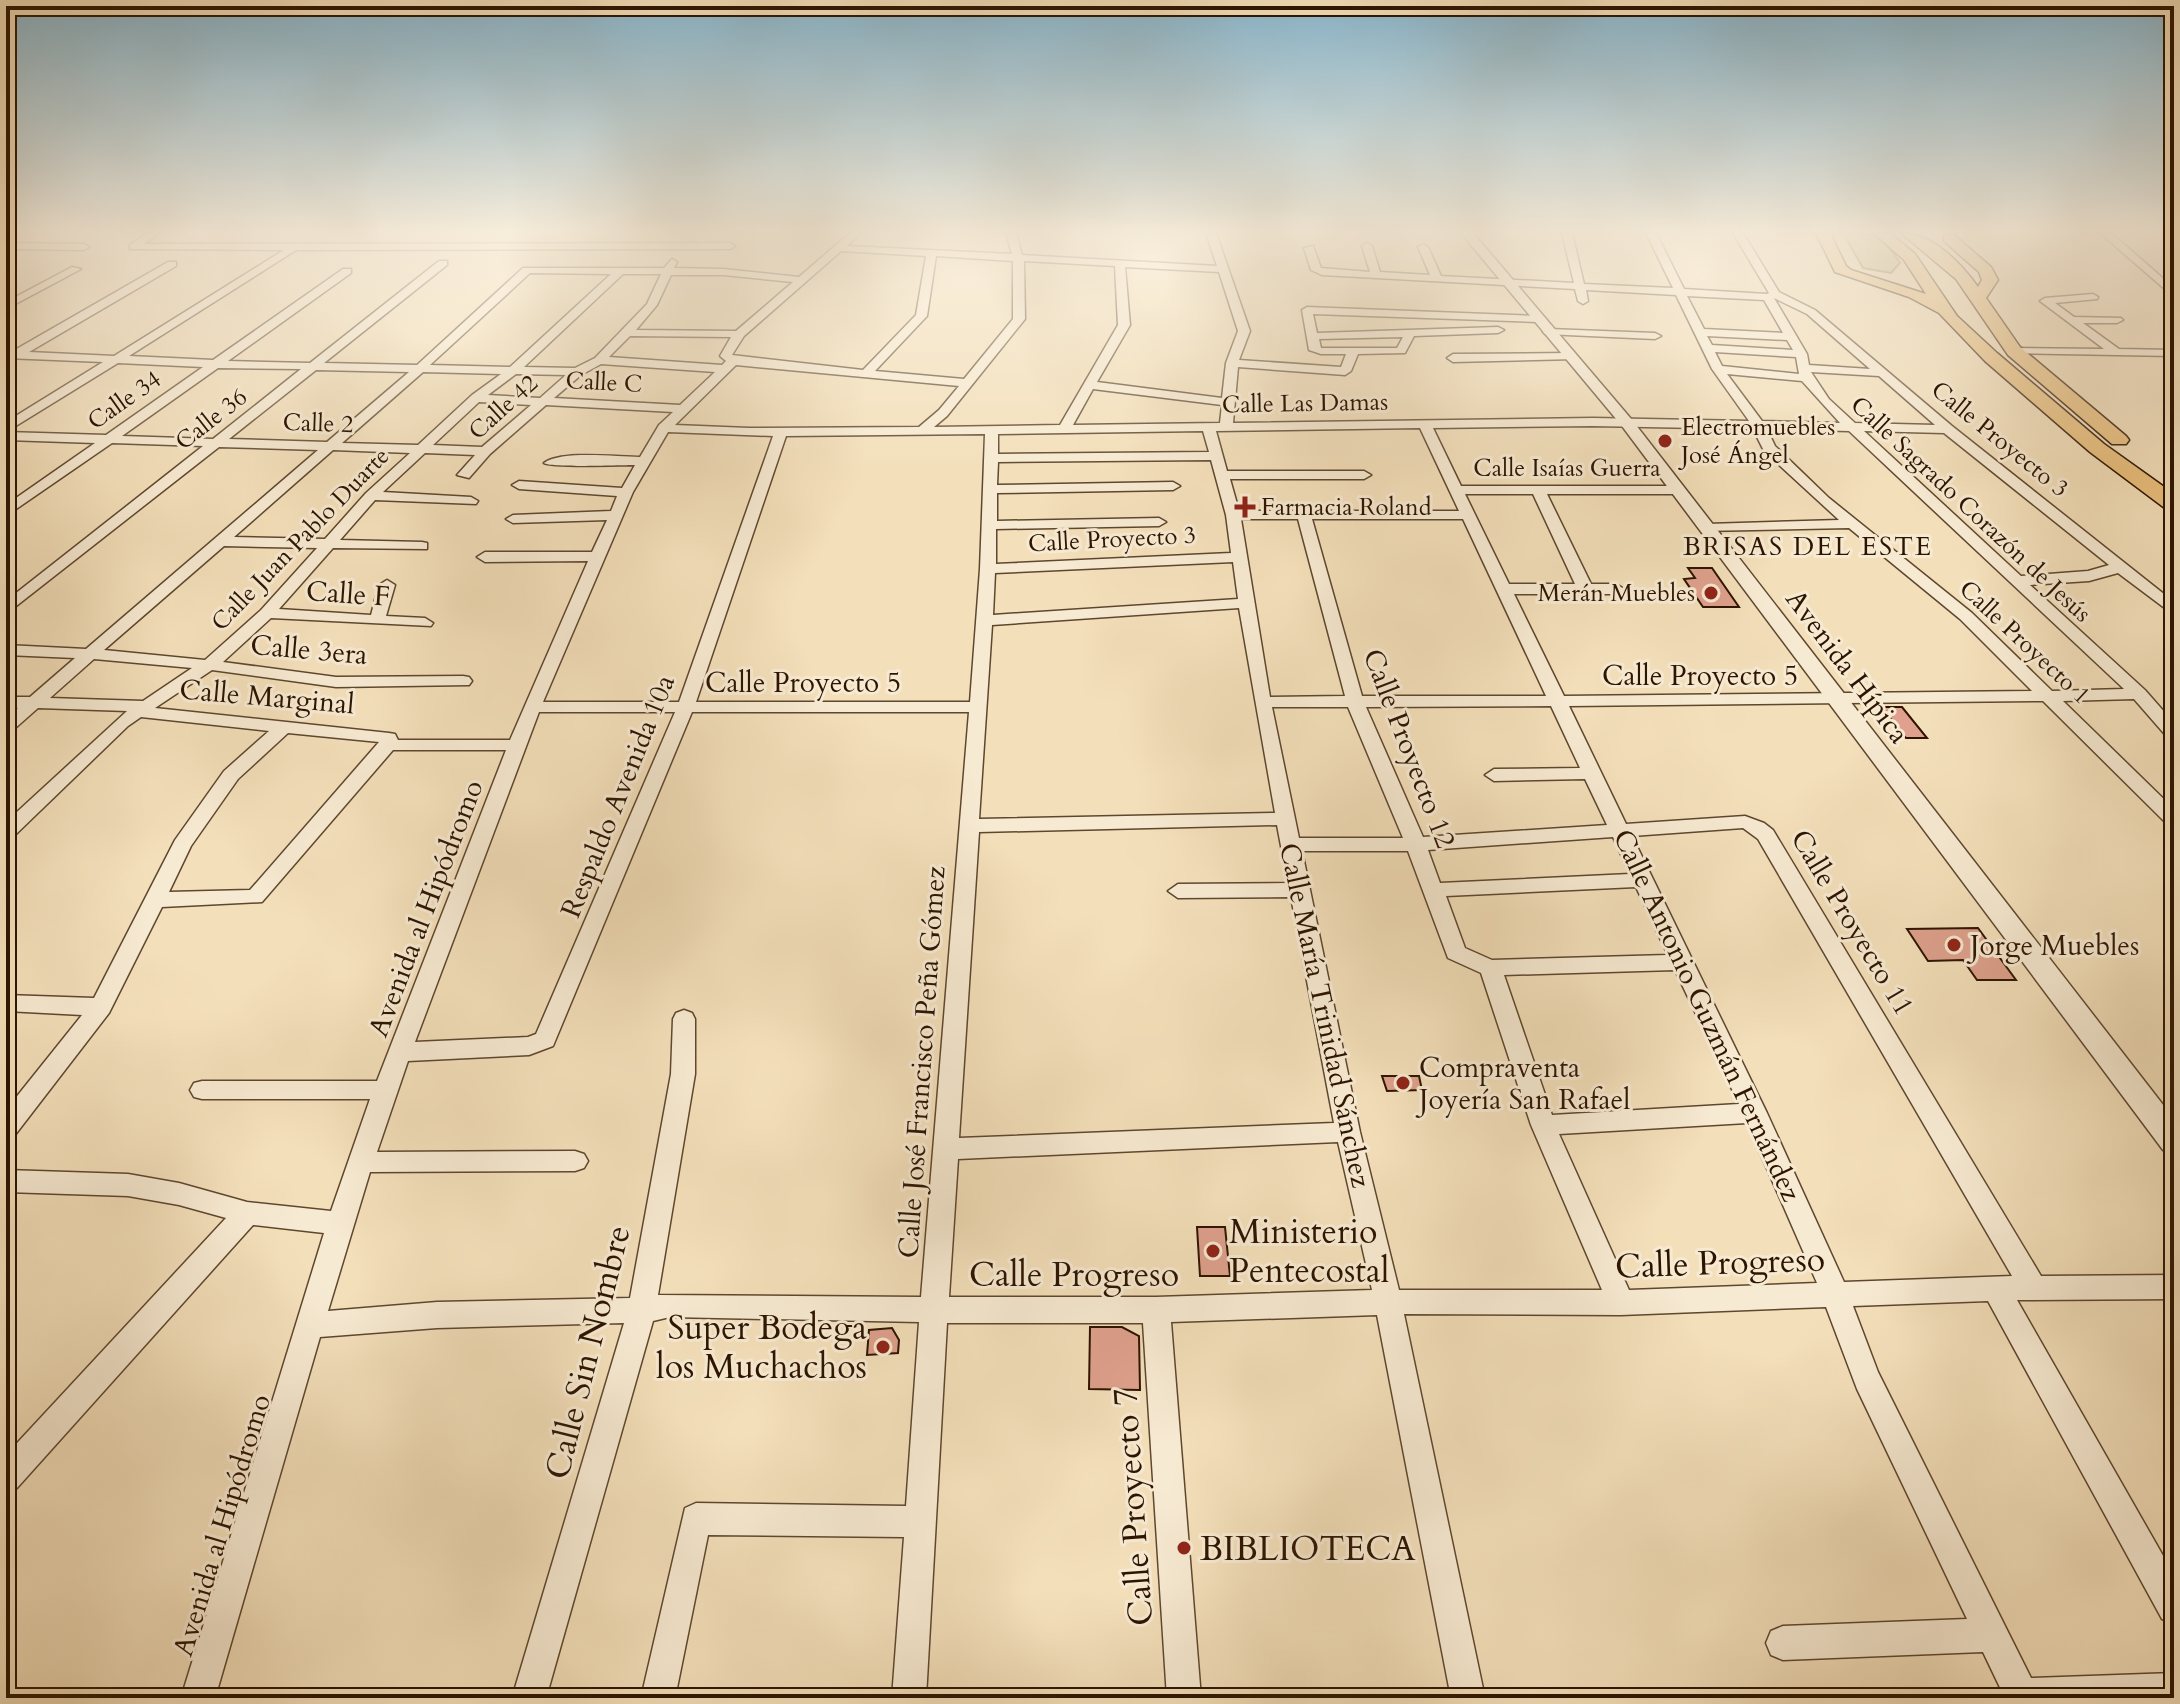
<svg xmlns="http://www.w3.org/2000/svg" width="2180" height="1704" viewBox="0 0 2180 1704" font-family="Cardo,serif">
  <rect width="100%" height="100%" fill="#f3dfba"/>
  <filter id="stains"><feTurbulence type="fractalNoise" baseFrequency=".0025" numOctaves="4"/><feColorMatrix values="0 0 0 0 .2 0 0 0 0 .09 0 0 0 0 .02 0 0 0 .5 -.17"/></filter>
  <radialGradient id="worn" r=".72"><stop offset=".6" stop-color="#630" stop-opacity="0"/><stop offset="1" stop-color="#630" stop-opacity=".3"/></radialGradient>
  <path fill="#c3c08a" stroke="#786a45" stroke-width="2" d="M 1843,233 C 1875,233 1882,235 1900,263 L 1891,273 L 1863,268 Z"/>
  <path fill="#dfa18d" stroke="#2d1400" stroke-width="2" d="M 1688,568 L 1712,568 L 1739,607 L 1703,607 L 1684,579 L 1695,578 Z
    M 1882,707 L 1902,707 L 1927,738 L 1906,738 Z
    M 1978,928 L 2016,980 L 1977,980 L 1963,960 L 1928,961 L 1907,929 Z
    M 1382,1076 L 1419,1076 L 1422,1090 L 1387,1091 Z
    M 1197,1227 L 1225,1227 L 1230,1276 L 1200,1276 Z
    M 1090,1327 L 1122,1327 L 1139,1336 L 1140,1390 L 1089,1389 Z
    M 892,1328 L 899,1340 L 898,1353 L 867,1355 L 869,1330 Z"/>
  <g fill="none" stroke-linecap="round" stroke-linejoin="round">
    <g stroke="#5e472e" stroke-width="3">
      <path id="minor" d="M 147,233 L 159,233 L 144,244 L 730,243 L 735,246 L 730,249 L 296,250 L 129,356 L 213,360 L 343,269 L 351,269 L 351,273 L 228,361 L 310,363 L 439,261 L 447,261 L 447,265 L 324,363 L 417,365 L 523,268 L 664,268 L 672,259 L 677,262 L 674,268 L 723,269 L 799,277 L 850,233 L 861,233 L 847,246 L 1012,254 L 1006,233 L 1016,233 L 1022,255 L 1217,266 L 1206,233 L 1216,233 L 1250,331 L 1239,360 L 1341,367 L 1346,354 L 1321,354 L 1309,350 L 1302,310 L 1307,307 L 1538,316 L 1544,319 L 1538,322 L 1313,314 L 1317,333 L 1498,327 L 1504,330 L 1498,333 L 1414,336 L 1405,353 L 1358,354 L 1351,371 L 1345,375 L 1238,367 L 1233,423 L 1593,418 L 1749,421 L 1712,369 L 1676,295 L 1586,290 L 1588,301 L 1583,304 L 1578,301 L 1575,289 L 1322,275 L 1311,270 L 1304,248 L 1313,246 L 1321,268 L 1370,272 L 1362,246 L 1367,243 L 1372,246 L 1380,272 L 1430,275 L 1418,247 L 1423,244 L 1428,247 L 1441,276 L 1574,283 L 1562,233 L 1572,233 L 1584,284 L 1673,288 L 1646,233 L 1656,233 L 1684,289 L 1767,294 L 1769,293 L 1733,233 L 1743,233 L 1779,292 L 1815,310 L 1952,426 L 2174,602 L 2174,615 L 2118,573 L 2089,581 L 2030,585 L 2145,690 L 2174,723 L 2174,739 L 2168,738 L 2134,699 L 2063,701 L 2174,809 L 2174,826 L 2167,824 L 2043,701 L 1569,706 L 1626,824 L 1745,816 L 1764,823 L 1773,830 L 2041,1276 L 2174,1275 L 2174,1299 L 2017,1300 L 2174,1575 L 2174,1623 L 2162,1619 L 1988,1301 L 1853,1306 L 1878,1372 L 2031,1678 L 2174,1673 L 2174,1698 L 2005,1698 L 1983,1652 L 1783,1660 L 1771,1655 L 1766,1643 L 1771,1631 L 1783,1626 L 1967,1619 L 1857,1389 L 1826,1307 L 1621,1315 L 1404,1314 L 1485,1698 L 1451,1698 L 1377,1315 L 1171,1322 L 1201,1698 L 1167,1698 L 1143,1323 L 947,1323 L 926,1698 L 892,1698 L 904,1537 L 708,1535 L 675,1698 L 641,1698 L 685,1508 L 696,1503 L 906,1506 L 919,1322 L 670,1317 L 653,1321 L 546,1698 L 512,1698 L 624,1323 L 437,1328 L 320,1337 L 215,1698 L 181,1698 L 324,1233 L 253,1225 L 17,1488 L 6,1492 L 6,1455 L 226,1218 L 179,1205 L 128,1196 L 6,1192 L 6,1170 L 128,1174 L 179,1183 L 247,1202 L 331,1211 L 370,1099 L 202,1099 L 194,1097 L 190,1090 L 194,1083 L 202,1081 L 377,1081 L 506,750 L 393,750 L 262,902 L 162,907 L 109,1013 L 15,1135 L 6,1138 L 6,1110 L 82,1015 L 6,1011 L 6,995 L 94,998 L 175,840 L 224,771 L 269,731 L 141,717 L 128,726 L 13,837 L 6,839 L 6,822 L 127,711 L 38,708 L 12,731 L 6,732 L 6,718 L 18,708 L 6,707 L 6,697 L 30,697 L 75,658 L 6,655 L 6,645 L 86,649 L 318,450 L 219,447 L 6,614 L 6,601 L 203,446 L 112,443 L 6,516 L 6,505 L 95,443 L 6,440 L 6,432 L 106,435 L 203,367 L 118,363 L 6,432 L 6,422 L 103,362 L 6,358 L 6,350 L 13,351 L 168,262 L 176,262 L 176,266 L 29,352 L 114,356 L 284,250 L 130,249 L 130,245 ZM 841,251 L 926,256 L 916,315 L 863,370 L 732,355 L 744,336 ZM 936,256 L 1013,261 L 1013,319 L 964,379 L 875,371 L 927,316 ZM 1024,261 L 1115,266 L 1118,325 L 1060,425 L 934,427 L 947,416 L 1025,319 ZM 1125,267 L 1219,272 L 1238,331 L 1226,363 L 1222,398 L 1097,382 L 1130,325 ZM 530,273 L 611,274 L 510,367 L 430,365 ZM 623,274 L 661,274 L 647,304 L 595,358 L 575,368 L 524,367 ZM 671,275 L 723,275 L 793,282 L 736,331 L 636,330 L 657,305 ZM 1687,296 L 1764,300 L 1783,333 L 1704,329 ZM 1774,298 L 1807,314 L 1870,369 L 1809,365 L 1807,354 ZM 630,336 L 731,337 L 720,356 L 726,361 L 722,365 L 609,357 ZM 1707,336 L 1787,340 L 1793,350 L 1712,345 ZM 1403,337 L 1397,348 L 1321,348 L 1319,339 ZM 1715,352 L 1796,357 L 1799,374 L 1722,366 ZM 601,364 L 715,372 L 680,405 L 554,398 L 581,375 ZM 736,365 L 959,386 L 939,410 L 919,427 L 749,428 L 675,425 ZM 218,368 L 301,369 L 213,439 L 122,436 ZM 316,370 L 409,372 L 327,442 L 229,439 ZM 423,372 L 501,374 L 472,395 L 418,445 L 342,443 ZM 1811,372 L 1879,376 L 1935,425 L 1855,423 L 1829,399 ZM 516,374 L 566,375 L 540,398 L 488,395 ZM 1727,374 L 1802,381 L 1840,423 L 1762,421 ZM 1093,389 L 1222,405 L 1220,423 L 1073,425 ZM 479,402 L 531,405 L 482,447 L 433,445 ZM 546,405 L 673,412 L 659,425 L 640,457 C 617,457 562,450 544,463 C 551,468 620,465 635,465 L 622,488 L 519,481 L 512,485 L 519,489 L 617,496 L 611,511 L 513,515 L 506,519 L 513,523 L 607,520 L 592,552 L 485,552 L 477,557 L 485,562 L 588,561 L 510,740 L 398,740 L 395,734 L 389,733 L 155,708 L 212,670 L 336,687 L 469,685 L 472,681 L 469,677 L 463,676 L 336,677 L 223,662 L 271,618 L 431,626 L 433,623 L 425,618 L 386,616 L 395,585 L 387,580 L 379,585 L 371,615 L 279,609 L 333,548 L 427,549 L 427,543 L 422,542 L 340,540 L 375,500 L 476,504 L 478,501 L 471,497 L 383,492 L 425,453 L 475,455 L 457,475 L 469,478 L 490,454 ZM 1593,426 L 1753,429 L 1764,451 L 1839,520 L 1707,524 L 1700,528 L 1702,531 L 1849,528 L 1960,619 L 2032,691 L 1564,696 L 1514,594 L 1616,594 L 1624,589 L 1616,584 L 1591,584 L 1547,494 L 1678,494 L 1685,490 L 1678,486 L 1461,486 L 1433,428 ZM 1420,428 L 1459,511 L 1239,511 L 1230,479 L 1364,479 L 1371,475 L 1364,471 L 1227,471 L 1216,431 ZM 1767,429 L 1849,431 L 2124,689 L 2052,691 L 1972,613 L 1829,498 L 1775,446 ZM 1203,431 L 1209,452 L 998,454 L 998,434 ZM 1864,431 L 1944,433 L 2109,565 L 2088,571 L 2021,576 ZM 668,432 L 773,436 L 679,702 L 543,702 L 633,492 ZM 985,434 L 980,569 L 970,702 L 696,702 L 786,436 ZM 333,450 L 410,453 L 366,493 L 325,539 L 234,537 ZM 1211,460 L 1226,515 L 1231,553 L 996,564 L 996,529 L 1159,526 L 1166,522 L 1159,518 L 997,521 L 997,493 L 1173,490 L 1180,486 L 1173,482 L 997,485 L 998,462 ZM 1465,494 L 1533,494 L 1575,584 L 1509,584 ZM 1241,519 L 1298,519 L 1345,696 L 1270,697 ZM 1312,519 L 1463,519 L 1546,696 L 1362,696 ZM 224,546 L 317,548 L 261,610 L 205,660 L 104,650 ZM 1233,562 L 1238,599 L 993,615 L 995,573 ZM 1239,608 L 1275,813 L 979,819 L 992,625 ZM 94,659 L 192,668 L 143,701 L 50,698 ZM 1551,706 L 1580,768 L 1494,769 L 1485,775 L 1494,781 L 1585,779 L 1607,825 L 1423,837 L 1366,707 ZM 1272,707 L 1348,707 L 1403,838 L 1299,838 ZM 539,712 L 675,712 L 536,1034 L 528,1037 L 415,1042 ZM 692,712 L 969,712 L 921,1297 L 658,1295 L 695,1074 L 695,1019 L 692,1013 L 684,1010 L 676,1013 L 673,1019 L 671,1074 L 630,1298 L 437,1302 L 328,1311 L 370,1172 L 575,1171 L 584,1168 L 588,1161 L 584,1154 L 575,1151 L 377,1152 L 408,1061 L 529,1055 L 553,1046 ZM 288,733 L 379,742 L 250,890 L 169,892 L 191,846 L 238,779 ZM 1277,825 L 1288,883 L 1178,884 L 1168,891 L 1178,898 L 1291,897 L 1334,1123 L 959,1138 L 979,832 ZM 1743,828 L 1758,839 L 2012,1276 L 1844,1282 L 1767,1113 L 1632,836 ZM 1613,837 L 1630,874 L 1440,883 L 1428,850 ZM 1302,851 L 1408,851 L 1448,958 L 1481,973 L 1531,1125 L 1602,1290 L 1399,1290 L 1360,1132 ZM 1636,887 L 1668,955 L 1492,960 L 1465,948 L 1446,896 ZM 1675,970 L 1739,1104 L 1552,1115 L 1504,975 ZM 1747,1123 L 1817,1283 L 1629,1290 L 1559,1134 ZM 1338,1142 L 1372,1290 L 1156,1297 L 949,1297 L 958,1159 Z
        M 2100,233 L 2111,233 L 2174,288 L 2174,297 Z
        M 6,243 L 84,244 L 89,247 L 84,250 L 6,249 Z
        M 72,267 L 81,269 L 6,309 L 6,302 Z
        M 2093,294 L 2098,297 L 2097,299 L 2055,303 L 2074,317 L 2121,318 L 2123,320 L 2117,323 L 2083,323 L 2119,349 L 2174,350 L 2174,356 L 2010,353 L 2008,351 L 2014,348 L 2104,349 L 2040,301 L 2045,298 Z
        M 1549,329 L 1655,333 L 1661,336 L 1655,339 L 1545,334 L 1543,332 Z
        M 1571,353 L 1577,357 L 1575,359 L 1453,362 L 1447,358 L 1453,354 Z"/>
    </g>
    <g stroke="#5e472e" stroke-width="3">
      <path id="tertiary" d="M 1461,233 L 1473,233 L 1632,420 L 2174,1119 L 2174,1153 L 2163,1150 L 1622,426 Z"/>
    </g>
    <g stroke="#2d1400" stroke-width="3">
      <path id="primary" d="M 1816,233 L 1830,233 L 1846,266 L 1851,270 L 1926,294 L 1904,260 L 1874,233 L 1890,233 L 1915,254 L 1957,316 L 1997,353 L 2104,444 L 2174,494 L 2174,510 L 2166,509 L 2090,452 L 1985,361 L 1939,313 L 1909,297 L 1835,272 Z
        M 1901,233 C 1932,233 1960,262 1978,287 L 1982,280 L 1979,272 L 1944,241 L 1944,235 L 1954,235 L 1991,267 L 1998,280 L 1986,298 L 2020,347 L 2126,436 L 2129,440 L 2126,444 L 2112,444 L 2008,355 L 1956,279 Z"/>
    </g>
    <use href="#minor" fill="#f7ead2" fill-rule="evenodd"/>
    <use href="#tertiary" fill="#f7ead2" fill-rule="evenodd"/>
    <use href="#primary" fill="#eac07d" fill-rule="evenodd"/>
  </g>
  <linearGradient id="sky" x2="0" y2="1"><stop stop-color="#89b8d0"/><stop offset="0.49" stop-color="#faf1e0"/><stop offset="1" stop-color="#faf1e0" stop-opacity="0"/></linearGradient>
  <rect width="2180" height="472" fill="url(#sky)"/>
  <g fill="#8f2418" stroke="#f7ead2" stroke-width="3">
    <circle cx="1665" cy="441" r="8"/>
    <path d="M1241 495h8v8h8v8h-8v8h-8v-8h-8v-8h8z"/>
    <circle cx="1711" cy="593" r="8"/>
    <circle cx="1954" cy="945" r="8"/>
    <circle cx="1403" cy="1083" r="8"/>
    <circle cx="1213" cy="1251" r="8"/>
    <circle cx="883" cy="1347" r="8"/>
    <circle cx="1184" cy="1548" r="8"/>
  </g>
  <g text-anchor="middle" stroke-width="6" stroke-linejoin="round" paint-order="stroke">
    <g font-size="24" fill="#2d1400" stroke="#f7ead2">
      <text transform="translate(604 382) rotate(3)" y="8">Calle C</text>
      <text transform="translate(124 400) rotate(-35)" y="8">Calle 34</text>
      <text transform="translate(1305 403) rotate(-1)" y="8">Calle Las Damas</text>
      <text transform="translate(503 407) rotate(-42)" y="8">Calle 42</text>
      <text transform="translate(211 419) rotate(-38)" y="8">Calle 36</text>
      <text transform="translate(318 423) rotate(2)" y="8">Calle 2</text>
      <text transform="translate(2000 439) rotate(39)" y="8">Calle Proyecto 3</text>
      <text x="1567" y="476">Calle Isaías Guerra</text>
      <text transform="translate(1971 509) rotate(43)" y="8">Calle Sagrado Corazón de Jesús</text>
      <text transform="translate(300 539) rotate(-46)" y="8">Calle Juan Pablo Duarte</text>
      <text transform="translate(1112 539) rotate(-3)" y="8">Calle Proyecto 3</text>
      <text transform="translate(2025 642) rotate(43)" y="8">Calle Proyecto 1</text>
    </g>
    <g font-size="24" fill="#2d1400" stroke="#f7ead2" text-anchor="start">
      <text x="1681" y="435">Electromuebles<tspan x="1681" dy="28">José Ángel</tspan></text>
      <text x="1261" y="515">Farmacia Roland</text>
      <text x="1695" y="601" text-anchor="end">Merán Muebles</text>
    </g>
    <g font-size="26" letter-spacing="2" fill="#2d1400" stroke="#f7ead2">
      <text x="1808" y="555">BRISAS DEL ESTE</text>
    </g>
    <g font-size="28" fill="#2d1400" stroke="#f7ead2">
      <text transform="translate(348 593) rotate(4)" y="10">Calle F</text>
      <text transform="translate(309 649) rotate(5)" y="10">Calle 3era</text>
      <text transform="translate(1848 666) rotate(53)" y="10">Avenida Hípica</text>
      <text x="1700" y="685">Calle Proyecto 5</text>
      <text x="803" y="692">Calle Proyecto 5</text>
      <text transform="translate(267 696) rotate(5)" y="10">Calle Marginal</text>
      <text transform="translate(1410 748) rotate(69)" y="10">Calle Proyecto 12</text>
      <text transform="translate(617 796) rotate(-68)" y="10">Respaldo Avenida 10a</text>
      <text transform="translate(425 908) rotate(-69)" y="10">Avenida al Hipódromo</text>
      <text transform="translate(1853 922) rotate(59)" y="10">Calle Proyecto 11</text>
      <text transform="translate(1326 1015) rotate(78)" y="10">Calle María Trinidad Sánchez</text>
      <text transform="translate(1708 1015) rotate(65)" y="10">Calle Antonio Guzmán Fernández</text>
      <text transform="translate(921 1062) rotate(-86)" y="10">Calle José Francisco Peña Gómez</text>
      <text transform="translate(221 1525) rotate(-73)" y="10">Avenida al Hipódromo</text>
    </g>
    <g font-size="28" fill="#2d1400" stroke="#f7ead2" text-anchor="start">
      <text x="1970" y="955">Jorge Muebles</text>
      <text x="1419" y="1077">Compraventa<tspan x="1419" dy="32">Joyería San Rafael</tspan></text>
    </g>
    <g font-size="34" fill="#2d1400" stroke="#f7ead2" text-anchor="start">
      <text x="1229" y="1243">Ministerio<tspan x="1229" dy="39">Pentecostal</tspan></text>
      <text x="867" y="1339" text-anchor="end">Super Bodega<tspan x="867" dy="39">los Muchachos</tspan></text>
      <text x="1200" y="1560">BIBLIOTECA</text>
    </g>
    <g font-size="34" fill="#2d1400" stroke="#f7ead2">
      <text transform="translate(1720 1262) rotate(-2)" y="12">Calle Progreso</text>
      <text x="1074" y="1286">Calle Progreso</text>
      <text transform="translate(587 1352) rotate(-76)" y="12">Calle Sin Nombre</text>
      <text transform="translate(1132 1507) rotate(-94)" y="12">Calle Proyecto 7</text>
    </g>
  </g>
  <rect width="2180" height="1704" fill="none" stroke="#f3dfba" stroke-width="32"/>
  <rect x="8" y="8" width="2164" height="1688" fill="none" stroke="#2d1400" stroke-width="4"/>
  <rect x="16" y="16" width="2148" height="1672" fill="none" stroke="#2d1400" stroke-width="2"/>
  <rect width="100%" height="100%" filter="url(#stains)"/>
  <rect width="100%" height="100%" fill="url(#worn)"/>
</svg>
